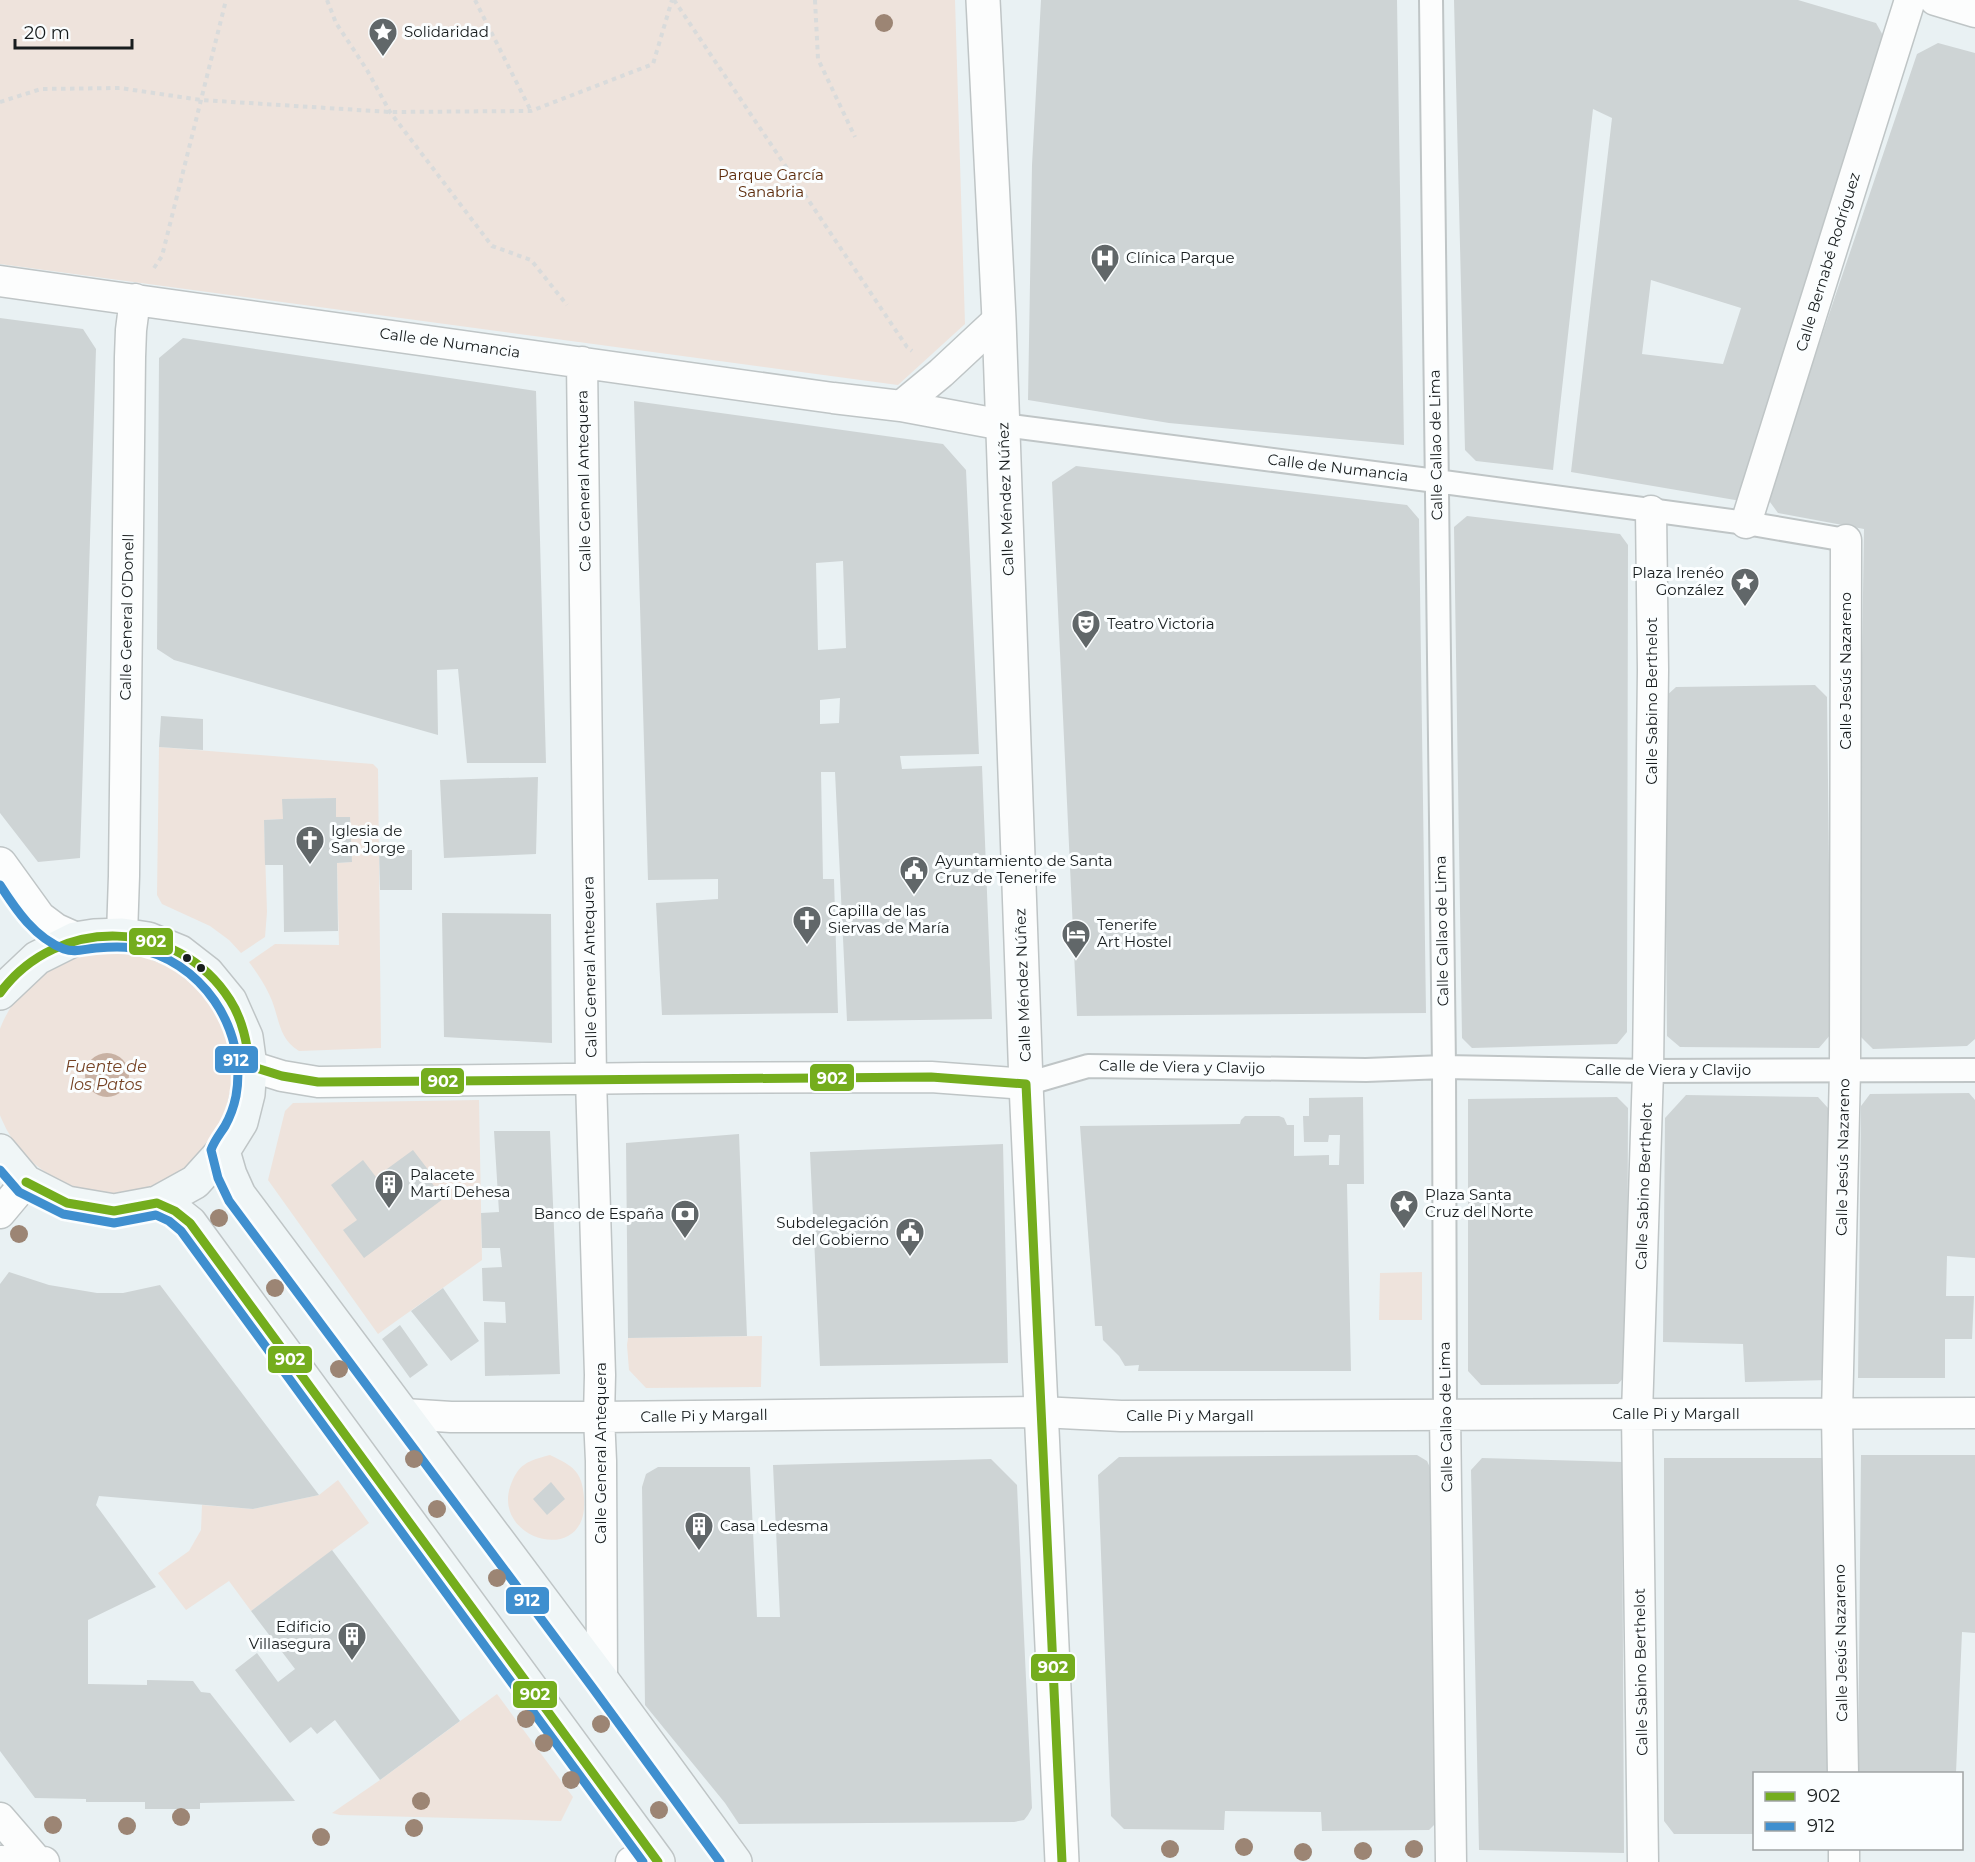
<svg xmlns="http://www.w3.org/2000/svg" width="1975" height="1862" viewBox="0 0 1975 1862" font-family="Montserrat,sans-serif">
  <rect width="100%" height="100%" fill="#e9f1f3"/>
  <path fill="#eee3dc" d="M 0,0 L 955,0 L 965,324 L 898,385 L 0,264 Z
    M 159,747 L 373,764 L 378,769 L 381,1048 L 299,1051 C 277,1038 280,1016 269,994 C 264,983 257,973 249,962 L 275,944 L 339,945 L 337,863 L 352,862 L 350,817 L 336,817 L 336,798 L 283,799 L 283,819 L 264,820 L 267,912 L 265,937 L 241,953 L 229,940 L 210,926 L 162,904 L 157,895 Z
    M-8 1072a121 121 0 1 1 242 0a121 121 0 1 1-242 0Z
    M 479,1100 L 482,1260 L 378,1334 L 268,1180 L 285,1111 L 293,1103 Z
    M 1422,1272 L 1422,1320 L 1379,1320 L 1380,1273 Z
    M 762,1336 L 761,1387 L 646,1388 L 629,1370 L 627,1345 L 628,1338 Z
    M 550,1455 C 573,1466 582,1471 584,1497 C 590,1568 493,1541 510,1487 C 518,1464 527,1461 550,1455 Z
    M 338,1480 L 369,1523 L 251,1611 L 229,1581 L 186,1610 L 158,1573 L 189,1551 L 201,1530 L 202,1505 L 253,1509 L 319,1495 Z
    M 497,1694 L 573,1797 L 561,1821 L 340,1815 L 332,1813 L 380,1780 Z"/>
  <path fill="#c8b1a3" d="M85 1075a22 22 0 1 1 44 0a22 22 0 1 1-44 0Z"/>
  <path fill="#ced4d5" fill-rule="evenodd" d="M 1041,0 L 1397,0 L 1404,445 L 1169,423 L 1028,400 L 1032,165 Z
    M 1454,0 L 1798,0 L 1876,23 L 1885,39 L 1741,501 L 1571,472 L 1612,118 L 1593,109 L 1553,470 L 1476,461 L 1465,450 ZM 1651,280 L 1741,308 L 1723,364 L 1642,354 Z
    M 1938,43 L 1975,53 L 1975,1039 L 1967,1046 L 1873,1049 L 1861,1037 L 1860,788 L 1864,529 L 1778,513 L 1767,498 L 1917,54 Z
    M 0,318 L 83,329 L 96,349 L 80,858 L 38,862 L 0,813 Z
    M 183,338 L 536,391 L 546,763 L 467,763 L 458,669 L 437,670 L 438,735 L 174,660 L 157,649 L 159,358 Z
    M 634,401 L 943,444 L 966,470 L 979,754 L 900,756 L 902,769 L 982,766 L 992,1019 L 847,1021 L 835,772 L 821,772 L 823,879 L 834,879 L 838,1013 L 662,1015 L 656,903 L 718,899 L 718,879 L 648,880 ZM 843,561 L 846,648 L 818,650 L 816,563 ZM 840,698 L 839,723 L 820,724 L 820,700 Z
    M 1076,466 L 1407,505 L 1419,519 L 1426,1013 L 1077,1016 L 1052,482 Z
    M 1467,516 L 1620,534 L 1628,545 L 1627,1032 L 1617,1044 L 1472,1048 L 1462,1038 L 1454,527 Z
    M 1815,685 L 1827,697 L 1831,1034 L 1819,1048 L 1680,1047 L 1667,1036 L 1664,698 L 1676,687 Z
    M 161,716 L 203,719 L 203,750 L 159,747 Z
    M 538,777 L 536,854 L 444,858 L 440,780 Z
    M 336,798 L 336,817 L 350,817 L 352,862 L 337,863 L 338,931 L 284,932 L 283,865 L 265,865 L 264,820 L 283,819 L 282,799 Z
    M 379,850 L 412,850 L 412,890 L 380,890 Z
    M 442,913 L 551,914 L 552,1043 L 444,1037 Z
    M 1969,1093 L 1975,1100 L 1975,1258 L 1947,1256 L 1946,1296 L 1974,1296 L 1972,1339 L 1945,1339 L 1945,1378 L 1858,1378 L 1861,1106 L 1870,1094 Z
    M 1686,1095 L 1818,1097 L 1828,1108 L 1830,1380 L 1745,1382 L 1743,1344 L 1663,1342 L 1665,1118 Z
    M 1363,1097 L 1364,1184 L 1347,1184 L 1351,1371 L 1138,1371 L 1139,1365 L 1125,1366 L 1119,1356 L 1103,1340 L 1102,1326 L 1095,1326 L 1080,1126 L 1240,1124 L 1241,1120 L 1245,1116 L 1279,1116 L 1284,1118 L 1287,1125 L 1294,1125 L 1294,1156 L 1329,1155 L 1329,1165 L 1339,1165 L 1340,1135 L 1329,1135 L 1328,1142 L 1304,1142 L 1303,1116 L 1309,1116 L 1309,1098 Z
    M 1617,1097 L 1628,1108 L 1627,1374 L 1618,1384 L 1481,1385 L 1468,1371 L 1468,1099 Z
    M 494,1131 L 550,1131 L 560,1374 L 485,1376 L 484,1322 L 506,1323 L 505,1302 L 483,1301 L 482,1268 L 502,1267 L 500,1248 L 482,1248 L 481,1213 L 499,1212 Z
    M 739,1134 L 747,1336 L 628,1338 L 626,1143 Z
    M 1003,1144 L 1008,1363 L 820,1366 L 810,1152 Z
    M 413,1150 L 436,1180 L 432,1183 L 443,1199 L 364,1258 L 343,1230 L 357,1220 L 331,1185 L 363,1160 L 376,1177 Z
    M 9,1272 L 49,1285 L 97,1293 L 123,1293 L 160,1285 L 319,1495 L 253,1509 L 99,1496 L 96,1505 L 156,1587 L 88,1620 L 88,1684 L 147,1685 L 147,1680 L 193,1681 L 201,1692 L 210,1693 L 295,1801 L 200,1803 L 200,1809 L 145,1809 L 145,1802 L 86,1802 L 86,1799 L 35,1798 L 0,1751 L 0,1284 Z
    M 443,1288 L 479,1341 L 451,1361 L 411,1311 Z
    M 400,1325 L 428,1365 L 410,1378 L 382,1339 Z
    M 1417,1455 L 1427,1461 L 1434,1476 L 1438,1816 L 1435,1824 L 1429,1830 L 1322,1831 L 1321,1812 L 1225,1811 L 1224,1830 L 1124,1829 L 1111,1816 L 1098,1475 L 1119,1457 Z
    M 1861,1455 L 1975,1455 L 1975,1633 L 1962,1632 L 1956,1773 L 1858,1773 Z
    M 1482,1458 L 1622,1462 L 1624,1853 L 1479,1850 L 1471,1470 Z
    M 1664,1458 L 1829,1458 L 1828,1773 L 1755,1773 L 1754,1834 L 1674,1834 L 1664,1821 Z
    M 991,1459 L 1017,1485 L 1032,1808 L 1028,1815 L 1024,1820 L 1014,1822 L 739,1824 L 725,1803 L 645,1705 L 642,1487 L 646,1474 L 658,1467 L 750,1467 L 757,1617 L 780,1617 L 773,1465 Z
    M 551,1482 L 565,1499 L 547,1515 L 533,1499 Z
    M 332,1550 L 460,1721 L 380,1780 L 335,1720 L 317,1734 L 311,1727 L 290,1743 L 235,1670 L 257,1653 L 278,1682 L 295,1669 L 251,1611 Z"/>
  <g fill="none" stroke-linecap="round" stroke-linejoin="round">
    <g stroke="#bfc5c6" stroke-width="26">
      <path id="pedestrian" d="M 1431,0 L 1444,1067 L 1445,1414
        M 1003,425 L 1436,481 L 1746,523 L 1846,540
        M 1026,1084 L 1088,1066 L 1366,1070 L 1444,1067 L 1648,1071 L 1975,1070"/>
    </g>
    <g stroke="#bfc5c6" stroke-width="33">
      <path id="minor" d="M 1935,0 L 1975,12
        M 0,281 L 833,398 L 901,406 L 1003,425
        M 582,362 L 591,1079 L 600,1375 L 599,1417 L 601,1461 L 602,1680
        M 901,406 L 941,373 L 999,319
        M 1746,523 L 1910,0
        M 122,935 L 124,876 L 130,357 L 131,330 L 135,299
        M 250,1066 L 282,1076 L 318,1082 L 644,1078 L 931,1077 L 1026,1084
        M 0,1213 L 26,1182
        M 404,1414 L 451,1417 L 599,1417 L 1041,1412 L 1121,1416 L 1975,1413
        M 1445,1414 L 1451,1862
        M 1843,1774 L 1837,1414 L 1845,1070 L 1846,540
        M 0,1818 L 38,1862
        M 1844,1848 L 1844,1862
        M 0,1861 L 44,1862
        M 631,1862 L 656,1861
        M 1643,1862 L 1637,1414 L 1648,1071 L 1653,670 L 1651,511"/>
    </g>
    <g stroke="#bfc5c6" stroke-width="36">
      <path id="tertiary" d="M 983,0 L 999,319 L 1026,1084 L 1062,1862
        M 0,864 L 39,918 L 55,930 L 75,939"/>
    </g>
    <g stroke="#bfc5c6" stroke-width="36">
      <path id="secondary" d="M 0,993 L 37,958 L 75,939 L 94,936 L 122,935 L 148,939 L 180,952 L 207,973 L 230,1001 L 246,1037 L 250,1066 L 248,1094 L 241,1122 L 223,1151 L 195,1182 L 157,1203 L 114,1211 L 67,1203 L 26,1182 L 0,1151
        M 223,1151 L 230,1175 L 239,1195 L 602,1680 L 735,1862
        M 157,1203 L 175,1211 L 190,1223 L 658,1862"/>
    </g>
    <path stroke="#d9dbdb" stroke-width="4" stroke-dasharray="4.5 4.5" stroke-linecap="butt" d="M 327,0 L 336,23 L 367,70 L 390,112 L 492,246 L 531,260 L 567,305
      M 475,0 L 531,111
      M 674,0 L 907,347 L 912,351
      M 815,0 L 818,59 L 855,137
      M 0,102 L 41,89 L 120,88 L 201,100 L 390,112 L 531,111 L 653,64 L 672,0
      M 154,268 L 162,256 L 226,0"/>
    <use href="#pedestrian" stroke="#fcfdfd" stroke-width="22"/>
    <use href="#minor" stroke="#fcfdfd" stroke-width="30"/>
    <use href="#tertiary" stroke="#fcfdfd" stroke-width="33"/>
    <use href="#secondary" stroke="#f0f6f7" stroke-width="33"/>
    <g stroke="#fbfeff" stroke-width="14">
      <path id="bus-1" d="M 0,993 C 58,914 178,918 230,1000 C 243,1020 247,1044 250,1066
        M 250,1066 L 282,1076 L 318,1082 L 931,1077 L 1026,1084
        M 1026,1084 L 1062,1862
        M 26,1182 L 67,1203 L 114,1211 L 157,1203
        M 157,1203 L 175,1211 L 190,1223 L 658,1862"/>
    </g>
    <g stroke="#fbfeff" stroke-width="14">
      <path id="bus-2" d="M 0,885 C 16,910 35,938 64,949 C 75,953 84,949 96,948 C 108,947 120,946 132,948 C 201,958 248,1029 236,1096 C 234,1106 230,1117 225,1126 C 220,1134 214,1141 211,1150 L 218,1178 L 229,1201 L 592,1687 L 720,1862
        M 0,1170 L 19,1192 L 63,1214 L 114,1223 L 156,1215 L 169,1221 L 181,1231 L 643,1862"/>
    </g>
    <use href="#bus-1" stroke="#74ad1d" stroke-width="9"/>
    <use href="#bus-2" stroke="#3f8fcf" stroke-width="9"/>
  </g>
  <g fill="#9c8574">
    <circle cx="884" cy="23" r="9"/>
    <circle cx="219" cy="1218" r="9"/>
    <circle cx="19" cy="1234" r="9"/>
    <circle cx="275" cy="1288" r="9"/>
    <circle cx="339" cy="1369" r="9"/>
    <circle cx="414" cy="1459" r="9"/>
    <circle cx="437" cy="1509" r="9"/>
    <circle cx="497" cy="1578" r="9"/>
    <circle cx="526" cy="1719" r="9"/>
    <circle cx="601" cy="1724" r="9"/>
    <circle cx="544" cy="1743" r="9"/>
    <circle cx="571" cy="1780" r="9"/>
    <circle cx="421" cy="1801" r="9"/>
    <circle cx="659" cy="1810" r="9"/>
    <circle cx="181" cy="1817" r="9"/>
    <circle cx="53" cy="1825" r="9"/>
    <circle cx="127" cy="1826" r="9"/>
    <circle cx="414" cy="1828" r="9"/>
    <circle cx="321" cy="1837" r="9"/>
    <circle cx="1244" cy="1847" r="9"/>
    <circle cx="1170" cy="1849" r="9"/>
    <circle cx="1414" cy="1849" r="9"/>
    <circle cx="1363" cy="1851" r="9"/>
    <circle cx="1303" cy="1852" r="9"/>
  </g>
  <defs>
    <g id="sight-pin" transform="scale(1.5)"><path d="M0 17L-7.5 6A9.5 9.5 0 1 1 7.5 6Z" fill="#616769" stroke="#fbfeff"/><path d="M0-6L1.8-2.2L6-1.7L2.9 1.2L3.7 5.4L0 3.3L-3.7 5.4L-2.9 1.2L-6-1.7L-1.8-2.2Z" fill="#fff"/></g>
    <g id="hospital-pin" transform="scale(1.5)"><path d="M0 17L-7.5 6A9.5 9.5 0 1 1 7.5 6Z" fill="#616769" stroke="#fbfeff"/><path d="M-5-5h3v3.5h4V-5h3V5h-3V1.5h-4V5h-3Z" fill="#fff"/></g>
    <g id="theatre-pin" transform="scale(1.5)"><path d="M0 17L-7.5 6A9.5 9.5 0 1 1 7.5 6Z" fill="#616769" stroke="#fbfeff"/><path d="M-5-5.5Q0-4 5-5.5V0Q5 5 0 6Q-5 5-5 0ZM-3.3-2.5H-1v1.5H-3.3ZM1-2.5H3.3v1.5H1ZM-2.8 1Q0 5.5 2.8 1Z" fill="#fff"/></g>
    <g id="church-pin" transform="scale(1.5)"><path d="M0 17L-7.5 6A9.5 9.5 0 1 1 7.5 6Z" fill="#616769" stroke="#fbfeff"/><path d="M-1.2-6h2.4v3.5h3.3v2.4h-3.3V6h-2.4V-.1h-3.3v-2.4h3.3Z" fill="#fff"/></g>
    <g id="civic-pin" transform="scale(1.5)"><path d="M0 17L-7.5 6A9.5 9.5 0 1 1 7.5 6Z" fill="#616769" stroke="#fbfeff"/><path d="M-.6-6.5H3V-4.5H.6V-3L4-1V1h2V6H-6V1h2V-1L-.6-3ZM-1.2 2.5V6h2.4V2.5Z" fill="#fff"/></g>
    <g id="hotel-pin" transform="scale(1.5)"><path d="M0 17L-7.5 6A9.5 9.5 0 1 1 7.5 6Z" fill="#616769" stroke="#fbfeff"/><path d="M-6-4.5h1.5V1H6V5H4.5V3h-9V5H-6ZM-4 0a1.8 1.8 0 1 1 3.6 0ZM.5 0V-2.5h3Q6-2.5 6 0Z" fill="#fff"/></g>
    <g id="building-pin" transform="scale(1.5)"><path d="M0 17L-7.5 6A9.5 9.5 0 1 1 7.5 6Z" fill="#616769" stroke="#fbfeff"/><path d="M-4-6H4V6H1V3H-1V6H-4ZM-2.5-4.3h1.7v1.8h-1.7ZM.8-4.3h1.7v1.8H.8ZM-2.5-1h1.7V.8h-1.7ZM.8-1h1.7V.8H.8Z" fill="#fff"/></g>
    <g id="bank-pin" transform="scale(1.5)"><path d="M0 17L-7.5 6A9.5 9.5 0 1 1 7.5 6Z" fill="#616769" stroke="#fbfeff"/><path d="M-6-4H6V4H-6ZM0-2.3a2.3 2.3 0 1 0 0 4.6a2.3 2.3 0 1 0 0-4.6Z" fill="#fff"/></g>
  </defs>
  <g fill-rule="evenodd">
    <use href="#sight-pin" x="383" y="32"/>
    <use href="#hospital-pin" x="1105" y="258"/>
    <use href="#sight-pin" x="1745" y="582"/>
    <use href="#theatre-pin" x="1086" y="624"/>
    <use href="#church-pin" x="310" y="840"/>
    <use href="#civic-pin" x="914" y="870"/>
    <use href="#church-pin" x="807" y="920"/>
    <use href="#hotel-pin" x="1076" y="934"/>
    <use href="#building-pin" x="389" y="1184"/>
    <use href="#sight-pin" x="1404" y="1204"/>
    <use href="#bank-pin" x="685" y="1214"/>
    <use href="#civic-pin" x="910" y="1232"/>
    <use href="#building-pin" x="699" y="1526"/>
    <use href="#building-pin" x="352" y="1636"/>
  </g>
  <g fill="#181d1e" stroke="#fbfeff" stroke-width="2">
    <circle cx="187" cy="958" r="5"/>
    <circle cx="201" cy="968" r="5"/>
  </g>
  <g text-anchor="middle" stroke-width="6" stroke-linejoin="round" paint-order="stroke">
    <g font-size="15" fill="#181d1e" stroke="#fbfeff" text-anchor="start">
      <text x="404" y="37">Solidaridad</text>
      <text x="1126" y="263">Clínica Parque</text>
      <text x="1724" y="578" text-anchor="end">Plaza Irenéo<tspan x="1724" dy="17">González</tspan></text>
      <text x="1107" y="629">Teatro Victoria</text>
      <text x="331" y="836">Iglesia de<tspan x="331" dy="17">San Jorge</tspan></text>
      <text x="935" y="866">Ayuntamiento de Santa<tspan x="935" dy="17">Cruz de Tenerife</tspan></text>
      <text x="828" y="916">Capilla de las<tspan x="828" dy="17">Siervas de María</tspan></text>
      <text x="1097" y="930">Tenerife<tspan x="1097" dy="17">Art Hostel</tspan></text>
      <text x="410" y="1180">Palacete<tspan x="410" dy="17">Martí Dehesa</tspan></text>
      <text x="1425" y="1200">Plaza Santa<tspan x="1425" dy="17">Cruz del Norte</tspan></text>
      <text x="664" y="1219" text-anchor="end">Banco de España</text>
      <text x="889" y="1228" text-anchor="end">Subdelegación<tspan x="889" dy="17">del Gobierno</tspan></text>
      <text x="720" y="1531">Casa Ledesma</text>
      <text x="331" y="1632" text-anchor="end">Edificio<tspan x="331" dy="17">Villasegura</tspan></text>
    </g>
    <g font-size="15" fill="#5d2c0c" stroke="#fbfeff">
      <text x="771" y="180">Parque García<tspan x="771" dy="17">Sanabria</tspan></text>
    </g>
    <g font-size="15" fill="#181d1e" stroke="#fbfeff">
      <text transform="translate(1828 262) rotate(-73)" y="5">Calle Bernabé Rodríguez</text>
      <text transform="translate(450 343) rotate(8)" y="5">Calle de Numancia</text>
      <text transform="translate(1436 445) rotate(-91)" y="5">Calle Callao de Lima</text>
      <text transform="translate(1338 468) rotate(7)" y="5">Calle de Numancia</text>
      <text transform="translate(584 481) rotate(-91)" y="5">Calle General Antequera</text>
      <text transform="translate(1006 499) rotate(-92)" y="5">Calle Méndez Núñez</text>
      <text transform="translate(127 617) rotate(-89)" y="5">Calle General O'Donell</text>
      <text transform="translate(1846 671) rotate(-90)" y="5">Calle Jesús Nazareno</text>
      <text transform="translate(1652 701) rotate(-90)" y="5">Calle Sabino Berthelot</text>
      <text transform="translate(1442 931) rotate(-91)" y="5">Calle Callao de Lima</text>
      <text transform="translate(590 967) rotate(-91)" y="5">Calle General Antequera</text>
      <text transform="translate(1023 985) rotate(-92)" y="5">Calle Méndez Núñez</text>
      <text transform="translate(1182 1067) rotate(1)" y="5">Calle de Viera y Clavijo</text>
      <text x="1668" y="1075">Calle de Viera y Clavijo</text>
      <text transform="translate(1843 1157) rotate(-89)" y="5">Calle Jesús Nazareno</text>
      <text transform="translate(1644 1186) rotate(-88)" y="5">Calle Sabino Berthelot</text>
      <text x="1676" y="1419">Calle Pi y Margall</text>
      <text transform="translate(704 1416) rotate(-1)" y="5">Calle Pi y Margall</text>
      <text x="1190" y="1421">Calle Pi y Margall</text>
      <text transform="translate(1446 1417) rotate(-91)" y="5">Calle Callao de Lima</text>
      <text transform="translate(601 1453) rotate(-90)" y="5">Calle General Antequera</text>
      <text transform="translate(1841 1643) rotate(-91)" y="5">Calle Jesús Nazareno</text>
      <text transform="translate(1641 1672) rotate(-91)" y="5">Calle Sabino Berthelot</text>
    </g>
    <g font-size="16" font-style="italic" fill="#744123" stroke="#fbfeff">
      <text x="106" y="1072">Fuente de<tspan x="106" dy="18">los Patos</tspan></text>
    </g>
  </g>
  <g stroke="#fbfeff" stroke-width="2">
    <rect x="128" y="927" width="46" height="29" rx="6" fill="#74ad1d"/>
    <rect x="214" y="1045" width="45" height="29" rx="6" fill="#3f8fcf"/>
    <rect x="809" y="1063" width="46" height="29" rx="6" fill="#74ad1d"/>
    <rect x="420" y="1067" width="45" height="28" rx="6" fill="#74ad1d"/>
    <rect x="267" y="1345" width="46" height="29" rx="6" fill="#74ad1d"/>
    <rect x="505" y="1586" width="45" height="29" rx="6" fill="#3f8fcf"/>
    <rect x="1030" y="1653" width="46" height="29" rx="6" fill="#74ad1d"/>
    <rect x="512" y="1680" width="46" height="29" rx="6" fill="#74ad1d"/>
  </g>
  <g font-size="16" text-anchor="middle" font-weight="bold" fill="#fff">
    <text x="151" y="947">902</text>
    <text x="236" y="1066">912</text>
    <text x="832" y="1084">902</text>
    <text x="443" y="1087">902</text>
    <text x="290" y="1365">902</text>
    <text x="527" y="1606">912</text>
    <text x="1053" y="1673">902</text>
    <text x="535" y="1700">902</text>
  </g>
  <rect x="1753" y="1772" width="210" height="78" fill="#fbfeff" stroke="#a0a4a5" stroke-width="1.5"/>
  <rect x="1765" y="1792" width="30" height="9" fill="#74ad1d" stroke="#a0a4a5" stroke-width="1.5"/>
  <text x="1807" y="1802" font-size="18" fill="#181d1e">902</text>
  <rect x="1765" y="1822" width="30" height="9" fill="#3f8fcf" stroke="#a0a4a5" stroke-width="1.5"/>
  <text x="1807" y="1832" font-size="18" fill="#181d1e">912</text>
  <path d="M15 39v9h117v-9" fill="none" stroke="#181d1e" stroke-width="3"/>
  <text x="24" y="39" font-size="18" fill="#181d1e" stroke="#fbfeff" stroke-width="4.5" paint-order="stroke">20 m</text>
</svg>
